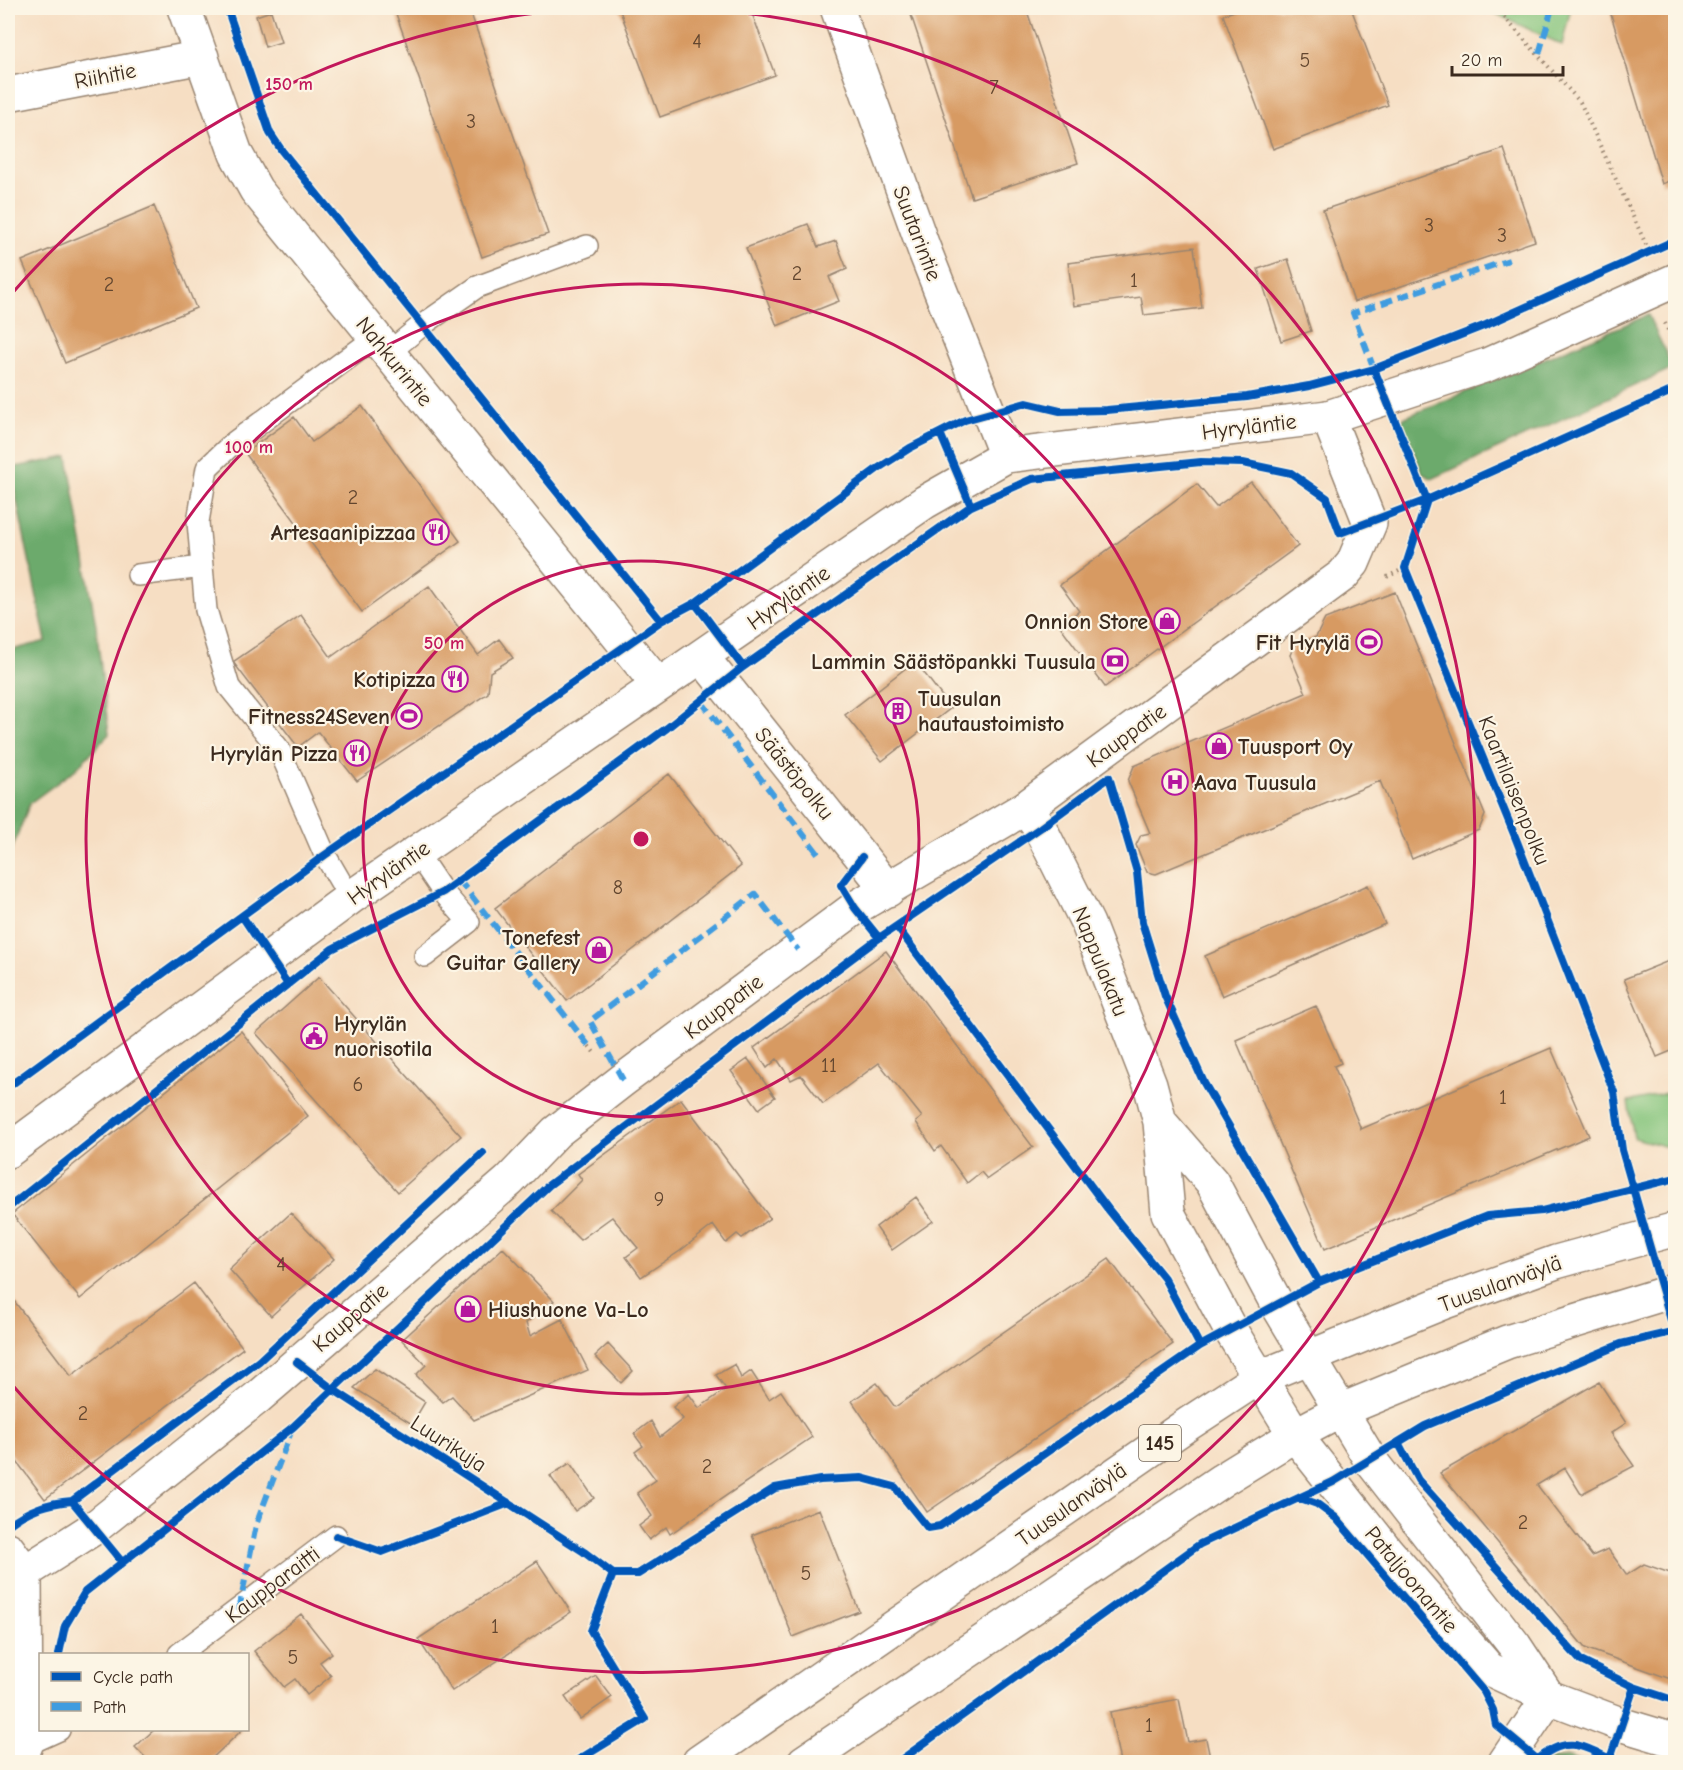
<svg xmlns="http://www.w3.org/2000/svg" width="1683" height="1770" viewBox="0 0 1683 1770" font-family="'Comic Neue',sans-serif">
  <rect width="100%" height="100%" fill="#fcf5e5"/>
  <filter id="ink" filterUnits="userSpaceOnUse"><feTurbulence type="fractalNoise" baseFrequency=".0167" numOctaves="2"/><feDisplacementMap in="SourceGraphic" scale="12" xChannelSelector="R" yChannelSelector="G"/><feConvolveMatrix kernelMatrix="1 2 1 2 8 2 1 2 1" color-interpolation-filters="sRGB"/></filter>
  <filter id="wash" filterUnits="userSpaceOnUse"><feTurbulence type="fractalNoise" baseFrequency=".008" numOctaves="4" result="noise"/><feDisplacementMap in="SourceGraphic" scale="24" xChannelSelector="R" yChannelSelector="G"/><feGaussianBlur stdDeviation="1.35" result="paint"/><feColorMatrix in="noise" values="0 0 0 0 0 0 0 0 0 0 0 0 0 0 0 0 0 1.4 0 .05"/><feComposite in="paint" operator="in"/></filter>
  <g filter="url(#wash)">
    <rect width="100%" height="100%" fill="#f6dec3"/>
    <path fill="#85c47c" stroke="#60774d" stroke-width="1.5" d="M 1484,8 L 1571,8 L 1562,45 Z
      M 1675,1091 L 1675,1149 L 1634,1138 L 1628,1102 Z"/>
    <path fill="#6caa6c" stroke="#546a45" stroke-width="1.5" d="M 1648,315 L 1673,368 L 1432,479 L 1422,473 L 1401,419 Z
      M 68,457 L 96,626 L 109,734 L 76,769 L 30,803 L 8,859 L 8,651 L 46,641 L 10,468 Z
      M 1570,1757 L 1583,1762 L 1535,1762 L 1538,1760 Z"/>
    <g id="blocks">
      <path fill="#d79a62" d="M 394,8 L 469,8 L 548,234 L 482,257 Z
        M 619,8 L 750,8 L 775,75 L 660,117 Z
        M 922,8 L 1026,8 L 1078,163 L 972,198 L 910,12 Z
        M 1242,8 L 1351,8 L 1388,105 L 1273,149 L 1223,15 Z
        M 1609,8 L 1676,8 L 1676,178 L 1662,184 Z
        M 271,11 L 281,42 L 265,47 L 256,16 Z
        M 1504,149 L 1535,241 L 1354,302 L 1323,210 Z
        M 154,206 L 196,308 L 65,363 L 22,261 Z
        M 808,224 L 818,247 L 836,241 L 847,269 L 829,277 L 839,301 L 777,326 L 746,248 Z
        M 1194,247 L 1202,308 L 1144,315 L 1141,297 L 1074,306 L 1068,263 Z
        M 1288,259 L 1311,331 L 1281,341 L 1258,269 Z
        M 362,406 L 460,541 L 362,612 L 245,453 L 294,417 L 312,442 Z
        M 1251,482 L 1298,546 L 1105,687 L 1060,626 L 1079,611 L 1060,585 L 1197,484 L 1216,507 Z
        M 429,586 L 478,655 L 499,639 L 513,658 L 490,672 L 488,693 L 357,781 L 318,732 L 298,747 L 233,662 L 301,615 L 331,657 Z
        M 1395,592 L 1485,815 L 1479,830 L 1412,859 L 1380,781 L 1156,874 L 1147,872 L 1136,845 L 1141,835 L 1150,833 L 1128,781 L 1134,766 L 1306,693 L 1290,655 L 1295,644 L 1316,637 L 1325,619 Z
        M 915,661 L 951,708 L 882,761 L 845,715 Z
        M 669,774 L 741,866 L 567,1001 L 495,908 Z
        M 1368,885 L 1385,924 L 1222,996 L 1205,956 Z
        M 886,951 L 1033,1147 L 987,1179 L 981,1172 L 967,1183 L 941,1146 L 935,1151 L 916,1122 L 922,1117 L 879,1063 L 823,1104 L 801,1075 L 791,1080 L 777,1059 L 767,1068 L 754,1048 Z
        M 1676,958 L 1676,1049 L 1657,1057 L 1624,979 Z
        M 319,977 L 461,1136 L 398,1192 L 256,1033 Z
        M 1316,1006 L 1341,1063 L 1334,1066 L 1361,1129 L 1551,1048 L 1589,1136 L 1325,1249 L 1236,1040 Z
        M 241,1031 L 308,1116 L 80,1299 L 12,1214 Z
        M 748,1059 L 775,1097 L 759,1109 L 731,1071 Z
        M 681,1099 L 770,1218 L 742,1238 L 737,1234 L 726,1243 L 713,1225 L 680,1251 L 641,1277 L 626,1257 L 638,1248 L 612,1217 L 580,1240 L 551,1211 L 582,1180 L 578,1174 Z
        M 916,1197 L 933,1221 L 892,1250 L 876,1227 Z
        M 291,1213 L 334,1259 L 271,1316 L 229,1269 Z
        M 503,1248 L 554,1301 L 526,1323 L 530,1336 L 562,1319 L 588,1370 L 474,1420 L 452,1396 L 443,1402 L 416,1375 L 426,1365 L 402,1340 Z
        M 1109,1259 L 1173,1344 L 927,1512 L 852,1401 L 877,1383 L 895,1407 Z
        M 194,1283 L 243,1348 L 45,1499 L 8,1450 L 8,1293 L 71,1376 Z
        M 608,1344 L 633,1371 L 621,1383 L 595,1356 Z
        M 735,1364 L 741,1378 L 751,1371 L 769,1399 L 781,1391 L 812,1437 L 670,1534 L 666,1527 L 649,1540 L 639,1526 L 652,1516 L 637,1493 L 656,1480 L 635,1452 L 643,1446 L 634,1434 L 651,1421 L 660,1437 L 683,1419 L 673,1407 L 689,1394 L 699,1408 L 726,1389 L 716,1375 Z
        M 375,1369 L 425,1402 L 412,1424 L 354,1388 Z
        M 1599,1382 L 1626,1423 L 1611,1433 L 1634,1466 L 1581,1494 L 1565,1468 L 1537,1485 L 1592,1556 L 1608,1549 L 1627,1575 L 1644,1564 L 1676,1575 L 1676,1681 L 1585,1648 L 1440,1473 Z
        M 570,1463 L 594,1498 L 575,1511 L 550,1476 Z
        M 819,1509 L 859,1611 L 793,1637 L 752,1535 Z
        M 537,1561 L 571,1612 L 452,1691 L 418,1639 Z
        M 301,1614 L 332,1653 L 320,1662 L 331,1676 L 307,1695 L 295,1679 L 284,1687 L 254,1651 Z
        M 596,1676 L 612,1697 L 580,1719 L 565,1697 Z
        M 1179,1699 L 1188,1742 L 1206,1739 L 1211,1762 L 1120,1762 L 1110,1712 Z
        M 154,1730 L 242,1730 L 208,1762 L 150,1762 L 135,1747 Z"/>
    </g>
  </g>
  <g filter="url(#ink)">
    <use href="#blocks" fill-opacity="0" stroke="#988470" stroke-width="1.5"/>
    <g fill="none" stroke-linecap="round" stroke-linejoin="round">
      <g stroke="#988470" stroke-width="24">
        <path id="service" d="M 388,353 L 421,326 L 477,287 L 587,246
          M 138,575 L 202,567
          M 416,852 L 443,892 L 469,922 L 425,956
          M 350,898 L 325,855 L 279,749 L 229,687 L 206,610 L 198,522 L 207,468 L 232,444 L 375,338
          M 179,1654 L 336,1536
          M 26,1745 L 59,1730"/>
      </g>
      <g stroke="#988470" stroke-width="36">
        <path id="minor" d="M 184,8 L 236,154 L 256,190 L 658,685
          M 837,8 L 924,249 L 1006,456
          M 8,94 L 202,57
          M 702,657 L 888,890
          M 1025,808 L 1040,828 L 1088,924 L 1150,1084 L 1160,1122 L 1168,1213 L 1231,1331 L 1295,1435 L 1386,1550 L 1489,1669 L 1549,1697 L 1623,1725 L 1676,1741
          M 1160,1122 L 1212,1182 L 1278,1306 L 1371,1461 L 1515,1646 L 1548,1696
          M 8,1549 L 25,1572 L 94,1528 L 258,1397 L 509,1181 L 556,1132 L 623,1080 L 855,908 L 1025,808 L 1343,575 L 1353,563 L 1370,523 L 1328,417
          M 18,1762 L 26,1745 L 25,1572
          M 1505,1762 L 1549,1697"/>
      </g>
      <g stroke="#988470" stroke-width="36">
        <path id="tertiary" d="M 8,1151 L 350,898 L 925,502 L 1006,456 L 1328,417 L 1487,365 L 1676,280"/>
      </g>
      <g stroke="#988470" stroke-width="36">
        <path id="primary" d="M 699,1762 L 1188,1424 L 1258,1378 L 1442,1303 L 1556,1262 L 1676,1229
          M 804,1762 L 1222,1480 L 1295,1435 L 1342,1410 L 1507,1342 L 1676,1290"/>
      </g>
      <path stroke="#988470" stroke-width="4" stroke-dasharray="1.5 4.5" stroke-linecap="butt" d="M 1496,8 L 1580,102 L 1649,251
        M 1665,323 L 1676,349
        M 1387,577 L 1405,568
        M 589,1046 L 596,1055
        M 591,1762 L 601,1746"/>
      <use href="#service" stroke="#fff" stroke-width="21"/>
      <use href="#minor" stroke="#fff" stroke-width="33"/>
      <use href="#tertiary" stroke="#fff" stroke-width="33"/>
      <use href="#primary" stroke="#fff" stroke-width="33"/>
      <path stroke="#3f9ce0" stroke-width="6" stroke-dasharray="12 6" stroke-linecap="butt" d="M 1539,54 L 1552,8
        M 1374,369 L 1353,313 L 1509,260
        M 701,701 L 820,856
        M 459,880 L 589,1046
        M 623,1080 L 590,1021 L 755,894 L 798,950
        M 239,1610 L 256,1525 L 291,1432"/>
      <g stroke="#fcf5e5" stroke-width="11">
        <path id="cycleway" d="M 227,8 L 270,133 L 282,151 L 661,621
          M 1374,369 L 1427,500 L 1405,568 L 1516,839 L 1614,1092 L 1622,1150 L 1676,1338
          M 940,433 L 971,506
          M 695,603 L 743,667
          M 862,857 L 841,885 L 855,908 L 879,938
          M 242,916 L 287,983
          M 897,927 L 1108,1209 L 1164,1278 L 1200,1346
          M 8,1087 L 325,855 L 661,621 L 695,603 L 877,469 L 910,448 L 965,420 L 1026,403 L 1060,411 L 1107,410 L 1247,397 L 1309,386 L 1374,369 L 1486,325 L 1676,240
          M 8,1208 L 332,949 L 443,892 L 667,728 L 743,667 L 971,506 L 1032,479 L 1201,462 L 1243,463 L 1291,473 L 1327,498 L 1340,533 L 1427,500 L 1676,389
          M 297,1362 L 334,1390 L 584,1552 L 613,1574 L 591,1631 L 645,1719 L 575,1762
          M 1399,1444 L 1418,1480 L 1581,1661 L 1634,1687 L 1676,1701
          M 1300,1498 L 1317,1504 L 1336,1518 L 1484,1692 L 1493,1710 L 1496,1725 L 1538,1760
          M 72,1501 L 122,1562
          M 8,1525 C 28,1510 47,1503 72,1501 L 259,1361 L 483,1153
          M 336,1536 L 382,1552 L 509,1503
          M 613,1574 L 638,1574 L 775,1488 L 820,1480 L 862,1478 L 895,1487 L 928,1528 L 940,1526 L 1200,1346 L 1319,1282 L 1487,1216 L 1542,1211 L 1676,1178
          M 59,1654 L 65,1626 L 85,1592 L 293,1427 L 549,1185 L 879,938 L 1040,828 L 1109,777 L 1137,872 L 1142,922 L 1165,996 L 1204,1083 L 1319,1282
          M 1610,1759 L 1634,1687
          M 898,1762 L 1200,1544 L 1333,1482 L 1425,1426 L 1621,1344 L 1676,1331
          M 1535,1762 C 1567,1733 1583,1746 1616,1762"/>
      </g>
      <use href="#cycleway" stroke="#0057b8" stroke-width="8"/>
    </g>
  </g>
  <g fill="none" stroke="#c2185b" stroke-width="3">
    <circle cx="641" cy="839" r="278"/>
    <circle cx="641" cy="839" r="555"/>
    <path d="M8 298A833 833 0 0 1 590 8M692 8A833 833 0 1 1 8 1380"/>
  </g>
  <defs>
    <g id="restaurant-ring" transform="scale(1.35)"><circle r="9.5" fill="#fcf5e5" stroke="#b5179e" stroke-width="1.5"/><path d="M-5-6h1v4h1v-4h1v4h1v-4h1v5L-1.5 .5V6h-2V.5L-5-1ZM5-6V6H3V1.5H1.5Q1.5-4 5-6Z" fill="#b5179e"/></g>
    <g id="shop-ring" transform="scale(1.35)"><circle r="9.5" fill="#fcf5e5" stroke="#b5179e" stroke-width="1.5"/><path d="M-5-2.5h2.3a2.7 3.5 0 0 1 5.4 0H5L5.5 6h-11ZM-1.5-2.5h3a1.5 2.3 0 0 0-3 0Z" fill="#b5179e"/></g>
    <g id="stadium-ring" transform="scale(1.35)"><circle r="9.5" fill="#fcf5e5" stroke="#b5179e" stroke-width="1.5"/><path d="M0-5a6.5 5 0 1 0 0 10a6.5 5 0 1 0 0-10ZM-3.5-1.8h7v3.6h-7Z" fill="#b5179e"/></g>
    <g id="bank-ring" transform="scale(1.35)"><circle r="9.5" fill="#fcf5e5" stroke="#b5179e" stroke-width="1.5"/><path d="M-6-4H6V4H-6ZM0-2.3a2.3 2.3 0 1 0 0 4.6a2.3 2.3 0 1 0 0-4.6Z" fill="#b5179e"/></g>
    <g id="building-ring" transform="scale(1.35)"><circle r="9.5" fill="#fcf5e5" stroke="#b5179e" stroke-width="1.5"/><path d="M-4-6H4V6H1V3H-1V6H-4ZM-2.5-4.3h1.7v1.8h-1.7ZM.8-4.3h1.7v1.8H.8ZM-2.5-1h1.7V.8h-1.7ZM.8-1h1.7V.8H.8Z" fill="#b5179e"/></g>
    <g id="hospital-ring" transform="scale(1.35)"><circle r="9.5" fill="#fcf5e5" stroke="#b5179e" stroke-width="1.5"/><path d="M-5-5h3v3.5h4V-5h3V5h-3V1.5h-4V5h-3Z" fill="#b5179e"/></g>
    <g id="civic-ring" transform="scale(1.35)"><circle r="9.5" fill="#fcf5e5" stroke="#b5179e" stroke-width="1.5"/><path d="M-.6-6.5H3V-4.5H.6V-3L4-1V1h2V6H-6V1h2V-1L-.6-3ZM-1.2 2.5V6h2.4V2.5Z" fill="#b5179e"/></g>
  </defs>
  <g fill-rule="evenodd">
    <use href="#restaurant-ring" x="436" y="532"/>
    <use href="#shop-ring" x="1167" y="621"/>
    <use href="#stadium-ring" x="1369" y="642"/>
    <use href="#bank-ring" x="1115" y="661"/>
    <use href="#restaurant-ring" x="455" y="679"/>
    <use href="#building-ring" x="898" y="711"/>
    <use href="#stadium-ring" x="409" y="716"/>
    <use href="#shop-ring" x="1219" y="746"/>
    <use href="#restaurant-ring" x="357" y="753"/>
    <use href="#hospital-ring" x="1175" y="782"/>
    <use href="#shop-ring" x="599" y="950"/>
    <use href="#civic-ring" x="314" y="1036"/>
    <use href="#shop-ring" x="468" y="1309"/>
  </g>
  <g text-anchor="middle" stroke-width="4.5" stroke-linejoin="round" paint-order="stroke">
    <g font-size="20" fill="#62462f">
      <text x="697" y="48">4</text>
      <text x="1305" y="67">5</text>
      <text x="994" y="94">7</text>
      <text x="471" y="128">3</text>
      <text x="1429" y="232">3</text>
      <text x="1502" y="242">3</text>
      <text x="797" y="280">2</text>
      <text x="1134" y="287">1</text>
      <text x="109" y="291">2</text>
      <text x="353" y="504">2</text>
      <text x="618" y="894">8</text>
      <text x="829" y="1072">11</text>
      <text x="358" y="1091">6</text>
      <text x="1503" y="1104">1</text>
      <text x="659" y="1206">9</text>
      <text x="281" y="1271">4</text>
      <text x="83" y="1420">2</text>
      <text x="707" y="1473">2</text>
      <text x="1523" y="1529">2</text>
      <text x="806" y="1580">5</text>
      <text x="495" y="1633">1</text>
      <text x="293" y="1664">5</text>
      <text x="1149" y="1732">1</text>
    </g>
    <rect fill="#fcf5e5" stroke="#75675a" stroke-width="1.5" x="1139" y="1425" width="42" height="36" rx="4.5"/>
    <g font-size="21" font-weight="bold" fill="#3b2a1e">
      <text x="1160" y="1450">145</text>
    </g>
    <g font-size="22" fill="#3b2a1e" stroke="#fcf5e5">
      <text transform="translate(105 75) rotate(-11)" y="8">Riihitie</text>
      <text transform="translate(918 233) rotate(69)" y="8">Suutarintie</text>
      <text transform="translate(395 361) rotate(51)" y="8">Nahkurintie</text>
      <text transform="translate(1249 426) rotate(-7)" y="8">Hyryläntie</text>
      <text transform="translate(788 597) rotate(-35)" y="8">Hyryläntie</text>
      <text transform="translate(1126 735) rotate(-36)" y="8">Kauppatie</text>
      <text transform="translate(795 773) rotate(51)" y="8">Säästöpolku</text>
      <text transform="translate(1515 790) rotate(68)" y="8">Kaartilaisenpolku</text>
      <text transform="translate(388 872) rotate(-35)" y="8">Hyryläntie</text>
      <text transform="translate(1101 961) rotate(68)" y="8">Nappulakatu</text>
      <text transform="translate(723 1006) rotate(-37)" y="8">Kauppatie</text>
      <text transform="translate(1500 1283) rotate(-20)" y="8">Tuusulanväylä</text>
      <text transform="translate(350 1317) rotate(-41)" y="8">Kauppatie</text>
      <text transform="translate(449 1443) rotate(33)" y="8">Luurikuja</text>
      <text transform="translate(1071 1504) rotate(-35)" y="8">Tuusulanväylä</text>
      <text transform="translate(1412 1579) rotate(50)" y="8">Pataljoonantie</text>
      <text transform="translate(272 1584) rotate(-37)" y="8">Kaupparaitti</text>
    </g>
    <g font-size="22" font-weight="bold" fill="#3b2a1e" stroke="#fcf5e5" text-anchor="end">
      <text x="416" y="540">Artesaanipizzaa</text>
      <text x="1148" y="629">Onnion Store</text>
      <text x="1350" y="650">Fit Hyrylä</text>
      <text x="1096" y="669">Lammin Säästöpankki Tuusula</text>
      <text x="436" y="687">Kotipizza</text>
      <text x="918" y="706" text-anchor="start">Tuusulan<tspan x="918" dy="25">hautaustoimisto</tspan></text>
      <text x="390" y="724">Fitness24Seven</text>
      <text x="1238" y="754" text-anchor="start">Tuusport Oy</text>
      <text x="338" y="761">Hyrylän Pizza</text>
      <text x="1194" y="790" text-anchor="start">Aava Tuusula</text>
      <text x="580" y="945">Tonefest<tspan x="580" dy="25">Guitar Gallery</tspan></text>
      <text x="334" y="1031" text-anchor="start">Hyrylän<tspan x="334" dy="25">nuorisotila</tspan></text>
      <text x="488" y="1317" text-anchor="start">Hiushuone Va-Lo</text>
    </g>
  </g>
  <circle cx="641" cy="839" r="9" fill="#c2185b" stroke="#fcf5e5" stroke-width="3"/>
  <g font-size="18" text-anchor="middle" font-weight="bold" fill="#c2185b" stroke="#fcf5e5" stroke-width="4.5" stroke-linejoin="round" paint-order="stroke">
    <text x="289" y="90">150 m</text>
    <text x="249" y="453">100 m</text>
    <text x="444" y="649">50 m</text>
  </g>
  <rect width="1683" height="1770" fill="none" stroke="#fcf5e5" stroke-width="30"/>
  <rect x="39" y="1653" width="210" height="78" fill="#fcf5e5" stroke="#afa495" stroke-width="1.5"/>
  <rect x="51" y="1672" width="30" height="9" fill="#0057b8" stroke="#afa495" stroke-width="1.5"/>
  <text x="93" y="1683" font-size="18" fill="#3b2a1e">Cycle path</text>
  <rect x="51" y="1702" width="30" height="9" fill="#3f9ce0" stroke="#afa495" stroke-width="1.5"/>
  <text x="93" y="1713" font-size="18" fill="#3b2a1e">Path</text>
  <path d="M1452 66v9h111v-9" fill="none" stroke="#3b2a1e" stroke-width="3"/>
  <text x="1461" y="66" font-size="18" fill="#3b2a1e" stroke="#fcf5e5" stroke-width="4.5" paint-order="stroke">20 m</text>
</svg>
